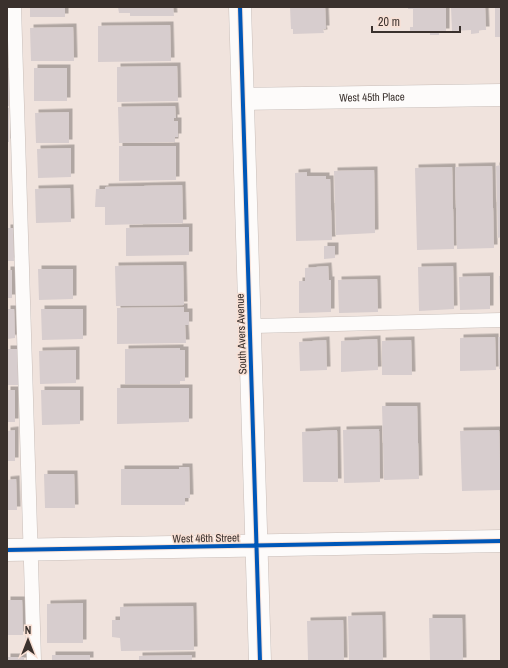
<svg xmlns="http://www.w3.org/2000/svg" width="508" height="668" viewBox="0 0 508 668" font-family="'Archivo Narrow',sans-serif">
  <defs>
    <filter id="shadow"><feDropShadow dx="3.5" dy="-3.5" stdDeviation="0" flood-color="#0004"/></filter>
  </defs>
  <rect width="100%" height="100%" fill="#f0e3dd"/>
  <path fill="#d7cdce" filter="url(#shadow)" d="M 30,7 L 65,7 L 65,17 L 30,17 Z
    M 118,7 L 173,7 L 174,16 L 130,16 L 130,13 L 119,13 Z
    M 290,7 L 325,7 L 326,29 L 323,29 L 324,33 L 293,34 L 293,29 L 291,29 Z
    M 408,7 L 446,7 L 446,32 L 439,32 L 439,35 L 430,35 L 430,32 L 410,33 L 410,27 L 413,27 L 413,9 L 408,9 Z
    M 451,7 L 485,7 L 486,30 L 479,30 L 479,33 L 471,34 L 471,30 L 452,31 Z
    M 495,7 L 501,7 L 501,37 L 495,37 Z
    M 170,25 L 171,61 L 98,62 L 98,26 Z
    M 73,27 L 74,61 L 31,61 L 30,28 Z
    M 177,66 L 178,101 L 117,102 L 117,67 Z
    M 7,68 L 9,68 L 9,106 L 7,106 Z
    M 34,68 L 67,68 L 67,101 L 34,101 Z
    M 175,106 L 176,118 L 174,118 L 174,121 L 178,121 L 178,137 L 175,137 L 175,142 L 119,143 L 118,107 Z
    M 7,108 L 9,108 L 9,142 L 7,142 Z
    M 69,112 L 69,143 L 36,143 L 35,113 Z
    M 119,146 L 176,146 L 176,180 L 119,181 Z
    M 71,148 L 71,177 L 38,178 L 37,149 Z
    M 501,165 L 501,237 L 498,238 L 496,166 Z
    M 492,166 L 494,248 L 457,249 L 455,167 Z
    M 452,167 L 454,249 L 417,250 L 415,168 Z
    M 374,170 L 375,233 L 336,235 L 334,171 Z
    M 307,172 L 307,176 L 326,176 L 326,179 L 330,179 L 332,240 L 296,241 L 295,173 Z
    M 182,185 L 183,223 L 105,225 L 105,207 L 95,207 L 96,189 L 105,189 L 105,187 Z
    M 70,188 L 71,222 L 36,223 L 35,189 Z
    M 189,227 L 189,255 L 126,256 L 126,228 Z
    M 7,228 L 13,228 L 14,261 L 7,261 Z
    M 324,246 L 335,246 L 335,258 L 324,259 Z
    M 183,265 L 184,305 L 116,306 L 115,266 Z
    M 328,266 L 329,280 L 331,280 L 331,312 L 299,313 L 299,281 L 305,281 L 305,268 Z
    M 453,266 L 454,309 L 419,311 L 418,267 Z
    M 38,269 L 73,269 L 73,299 L 39,300 Z
    M 7,270 L 12,270 L 12,298 L 7,298 Z
    M 490,276 L 490,309 L 460,310 L 459,277 Z
    M 499,276 L 501,276 L 501,305 L 500,305 Z
    M 377,279 L 378,312 L 339,313 L 338,280 Z
    M 184,307 L 184,312 L 189,312 L 189,325 L 185,325 L 186,343 L 117,344 L 117,308 Z
    M 7,309 L 14,309 L 15,338 L 7,339 Z
    M 41,309 L 83,309 L 83,339 L 42,340 Z
    M 495,337 L 496,370 L 460,371 L 460,338 Z
    M 498,337 L 501,337 L 501,369 L 499,369 Z
    M 377,339 L 378,370 L 341,372 L 341,341 Z
    M 326,340 L 327,370 L 300,371 L 299,342 Z
    M 411,340 L 412,375 L 382,375 L 382,341 Z
    M 180,348 L 180,350 L 185,350 L 185,381 L 180,381 L 180,384 L 125,384 L 125,349 Z
    M 7,349 L 20,349 L 20,385 L 7,385 Z
    M 76,350 L 76,383 L 40,384 L 39,351 Z
    M 117,388 L 189,388 L 189,422 L 117,424 Z
    M 7,390 L 15,390 L 15,422 L 7,422 Z
    M 41,390 L 80,390 L 80,424 L 42,425 Z
    M 382,406 L 417,406 L 419,479 L 384,480 Z
    M 379,429 L 380,482 L 344,483 L 343,430 Z
    M 15,430 L 15,461 L 7,461 L 7,431 Z
    M 337,430 L 338,482 L 303,482 L 302,432 Z
    M 499,430 L 501,490 L 462,491 L 460,431 Z
    M 179,467 L 189,467 L 190,498 L 185,498 L 185,505 L 121,505 L 121,469 L 179,469 Z
    M 44,474 L 74,474 L 75,508 L 45,508 Z
    M 16,479 L 17,510 L 7,510 L 7,480 Z
    M 7,600 L 22,600 L 23,635 L 7,635 Z
    M 83,603 L 83,643 L 47,643 L 47,604 Z
    M 193,606 L 194,650 L 121,651 L 120,638 L 112,637 L 112,620 L 120,620 L 120,607 Z
    M 382,615 L 383,661 L 349,661 L 348,616 Z
    M 429,618 L 462,618 L 463,661 L 430,661 Z
    M 343,620 L 344,661 L 308,661 L 307,621 Z
    M 52,655 L 90,655 L 90,661 L 52,661 Z
    M 192,655 L 192,661 L 139,661 L 139,656 Z
    M 7,657 L 24,657 L 24,661 L 7,661 Z"/>
  <g fill="none" stroke-linecap="round" stroke-linejoin="round">
    <g stroke="#c9bfba" stroke-width="15">
      <path id="service" d="M 14,7 L 34,661
        M 250,326 L 501,320"/>
    </g>
    <g stroke="#c9bfba" stroke-width="23">
      <g id="minor">
        <path d="M 240,7 L 260,661"/>
        <path id="s1" d="M 244,99 L 501,95"/>
        <path d="M 7,550 L 501,541"/>
      </g>
    </g>
    <use href="#service" stroke="#fdfbfa" stroke-width="14"/>
    <use href="#minor" stroke="#fdfbfa" stroke-width="22"/>
    <g stroke="#f8e0d5" stroke-width="6">
      <path id="cycleway" d="M 240,7 L 260,661
        M 7,550 L 501,541"/>
    </g>
    <use href="#cycleway" stroke="#0057b8" stroke-width="4"/>
  </g>
  <g text-anchor="middle" stroke-width="3" stroke-linejoin="round" paint-order="stroke">
    <g font-size="11" fill="#3a312d" stroke="#f8e0d5">
      <text dy="4" stroke="none"><textPath href="#s1" startOffset="128">West 45th Place</textPath></text>
      <text transform="translate(241 334) rotate(-92)" y="4">South Avers Avenue</text>
      <text transform="translate(206 538) rotate(-1)" y="4">West 46th Street</text>
    </g>
  </g>
  <rect width="508" height="668" fill="none" stroke="#3a312d" stroke-width="16"/>
  <g transform="translate(28 640)" stroke="#f8e0d5" stroke-width="3" paint-order="stroke">
  <path d="M0-3L7 15L0 10L-7 15Z" fill="#3a312d"/>
  <text y="-6" font-size="11" font-weight="bold" text-anchor="middle" fill="#3a312d">N</text>
  </g>
  <path d="M372 26v6h88v-6" fill="none" stroke="#3a312d" stroke-width="2"/>
  <text x="378" y="26" font-size="12" fill="#3a312d" stroke="#f8e0d5" stroke-width="3" paint-order="stroke">20 m</text>
</svg>
